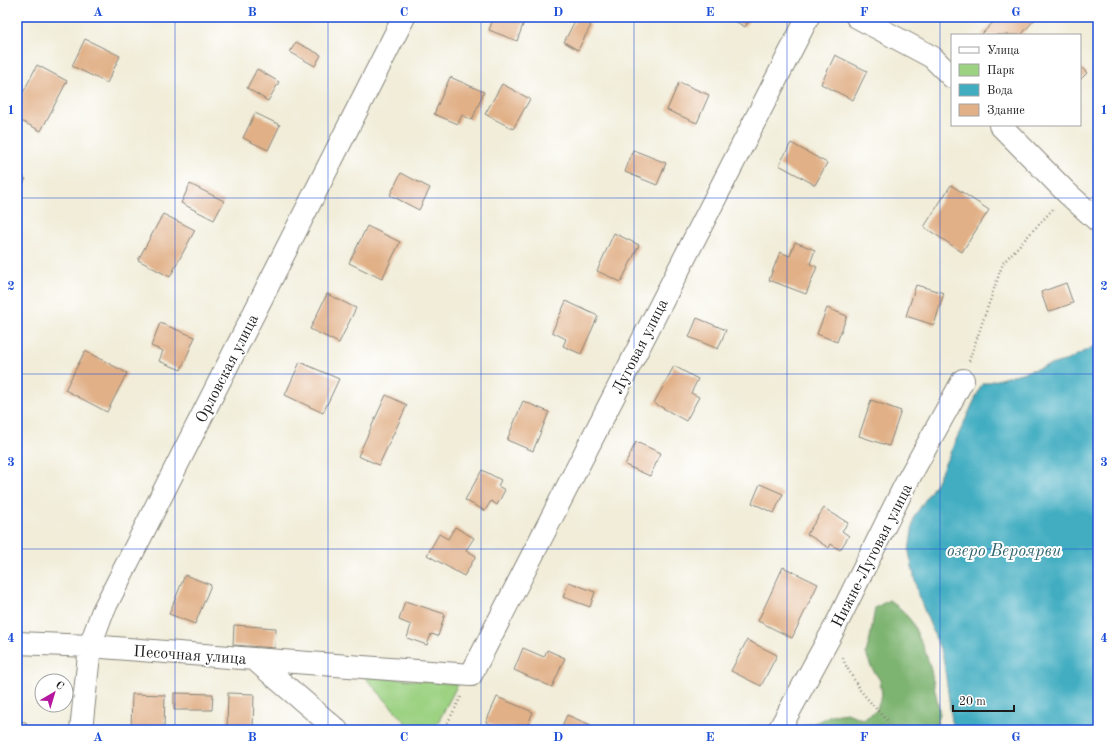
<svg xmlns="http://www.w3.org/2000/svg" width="1115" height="747" viewBox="0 0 1115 747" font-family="'Old Standard TT',serif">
  <rect width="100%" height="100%" fill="#fff"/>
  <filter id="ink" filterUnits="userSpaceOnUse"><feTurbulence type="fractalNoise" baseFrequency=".025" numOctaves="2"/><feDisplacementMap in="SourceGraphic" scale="8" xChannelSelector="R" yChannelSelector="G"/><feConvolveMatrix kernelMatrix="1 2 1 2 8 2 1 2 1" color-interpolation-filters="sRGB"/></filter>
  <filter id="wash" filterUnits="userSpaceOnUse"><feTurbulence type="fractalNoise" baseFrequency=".012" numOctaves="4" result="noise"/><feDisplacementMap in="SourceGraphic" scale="16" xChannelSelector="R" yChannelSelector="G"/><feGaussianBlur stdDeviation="0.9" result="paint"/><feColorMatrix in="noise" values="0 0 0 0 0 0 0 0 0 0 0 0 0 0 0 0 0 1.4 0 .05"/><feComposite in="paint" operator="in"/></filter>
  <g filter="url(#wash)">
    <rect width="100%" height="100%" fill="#f1edd9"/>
    <path fill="#9dd283" stroke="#5c7750" d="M 364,676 L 458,684 L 434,730 L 412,730 Z"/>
    <path fill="#7eb471" stroke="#4d6846" d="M 889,600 L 902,610 L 912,622 L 925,651 L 930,666 L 940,714 L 935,730 L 801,730 L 805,725 L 817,722 L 831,715 L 847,713 L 862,719 L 876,711 L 882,695 L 880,680 L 871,667 L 866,653 L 870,638 L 875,608 Z"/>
    <path fill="#42adc1" stroke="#2f646e" d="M 1098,344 L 1098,730 L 955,730 L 952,721 L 943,656 L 918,595 L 909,552 L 914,517 L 936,483 L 982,384 L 1068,360 Z"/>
    <g id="blocks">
      <path fill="#e1b087" d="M 494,17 L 512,17 L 524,22 L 517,41 L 489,30 Z
        M 577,17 L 591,25 L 578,50 L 564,42 Z
        M 728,17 L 751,17 L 745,27 Z
        M 998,17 L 1037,17 L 1021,35 L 981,35 Z
        M 85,39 L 120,56 L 107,83 L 72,66 Z
        M 296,42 L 321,55 L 315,66 L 290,52 Z
        M 835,55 L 867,71 L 853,100 L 821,84 Z
        M 37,65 L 67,81 L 41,131 L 17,119 L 17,105 Z
        M 1080,66 L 1087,73 L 1080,80 Z
        M 257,69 L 279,82 L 268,101 L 247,88 Z
        M 450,77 L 484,92 L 472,120 L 462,115 L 458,124 L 434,114 Z
        M 679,82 L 709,95 L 697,123 L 667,110 Z
        M 502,84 L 530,99 L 513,129 L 485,114 Z
        M 255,113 L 280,125 L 268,150 L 243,138 Z
        M 791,143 L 827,163 L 815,185 L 779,165 Z
        M 633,150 L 666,163 L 657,185 L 625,172 Z
        M 401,173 L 430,188 L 419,210 L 390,195 Z
        M 17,174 L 26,179 L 17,194 Z
        M 190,184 L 224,201 L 214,220 L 181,203 Z
        M 951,185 L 989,210 L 962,252 L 924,227 Z
        M 163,214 L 195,230 L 170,277 L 138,260 Z
        M 367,226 L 400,242 L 382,279 L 349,263 Z
        M 614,233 L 639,245 L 621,282 L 597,271 Z
        M 795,242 L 815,250 L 810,264 L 817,267 L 806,294 L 769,280 L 780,252 L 790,256 Z
        M 1066,283 L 1073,303 L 1048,312 L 1041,292 Z
        M 916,285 L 944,293 L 934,325 L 906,316 Z
        M 327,294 L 356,308 L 339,343 L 310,329 Z
        M 566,301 L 598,316 L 581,354 L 563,346 L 566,339 L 552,332 Z
        M 827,308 L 847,316 L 837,342 L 817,334 Z
        M 697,318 L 726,330 L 718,349 L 689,337 Z
        M 160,323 L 195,337 L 181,370 L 159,361 L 163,351 L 151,346 Z
        M 85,351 L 127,373 L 107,412 L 65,390 Z
        M 300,362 L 339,379 L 323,413 L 285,395 Z
        M 674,366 L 698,379 L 691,393 L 699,397 L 686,421 L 654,403 Z
        M 386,395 L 407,405 L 379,465 L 358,456 Z
        M 871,400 L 901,411 L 889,446 L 859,436 Z
        M 523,401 L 549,412 L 533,451 L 507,440 Z
        M 636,442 L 661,453 L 650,476 L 625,465 Z
        M 482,470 L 501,480 L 498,486 L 505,490 L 497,505 L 491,501 L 485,511 L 465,500 Z
        M 760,484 L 783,494 L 774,513 L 752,503 Z
        M 824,508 L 848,523 L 842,531 L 849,536 L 840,550 L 831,544 L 829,548 L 807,534 Z
        M 455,527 L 474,538 L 466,550 L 476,556 L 464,576 L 427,555 L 439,534 L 448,539 Z
        M 783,567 L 818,584 L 792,638 L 758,621 Z
        M 185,575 L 211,585 L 195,624 L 169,614 Z
        M 569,582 L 595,592 L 590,607 L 563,597 Z
        M 405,601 L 445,614 L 438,636 L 431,634 L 427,645 L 407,638 L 411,625 L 399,620 Z
        M 234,625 L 276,628 L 275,648 L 233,645 Z
        M 747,640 L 777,655 L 761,686 L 731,671 Z
        M 523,648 L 544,657 L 547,650 L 565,658 L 552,687 L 514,670 Z
        M 174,693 L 213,694 L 212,710 L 174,710 Z
        M 228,693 L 254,694 L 253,730 L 227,730 Z
        M 132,694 L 165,695 L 164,730 L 131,730 Z
        M 497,697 L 533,712 L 526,730 L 503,730 L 486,722 Z
        M 567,715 L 591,725 L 589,730 L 560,730 Z
        M 17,721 L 26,722 L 26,730 L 17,730 Z"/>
    </g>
  </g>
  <g filter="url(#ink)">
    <use href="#blocks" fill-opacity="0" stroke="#86847a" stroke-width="1"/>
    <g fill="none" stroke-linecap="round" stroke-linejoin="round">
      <g stroke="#86847a" stroke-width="24">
        <path id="minor" d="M 857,17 L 932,57 L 952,77
          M 1000,125 L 1067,193 L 1098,221
          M 17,643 L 90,646 L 254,659 L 337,730
          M 254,659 L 471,675 L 808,17
          M 81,730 L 90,646 L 102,613 L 404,17
          M 779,730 L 835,627 L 904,487 L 963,380"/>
      </g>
      <path stroke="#86847a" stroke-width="2.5" stroke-dasharray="1 3" stroke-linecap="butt" d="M 969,361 L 1003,263 L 1053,209
        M 843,658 L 845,664 L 860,690 L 877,710 L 887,720 L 895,730
        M 444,730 L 462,695"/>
      <use href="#minor" stroke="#fff" stroke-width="22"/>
    </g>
  </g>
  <path fill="none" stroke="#1d4ed8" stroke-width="1" stroke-opacity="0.55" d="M 175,17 L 175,730M 328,17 L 328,730M 481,17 L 481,730M 634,17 L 634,730M 787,17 L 787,730M 940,17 L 940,730M 17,198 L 1098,198M 17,374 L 1098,374M 17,549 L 1098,549"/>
  <g text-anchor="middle" stroke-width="4" stroke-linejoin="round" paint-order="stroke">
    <g font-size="16" fill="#1c1c1c" stroke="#fff">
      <text transform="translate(639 346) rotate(-63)" y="6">Луговая улица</text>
      <text transform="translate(226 368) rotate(-63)" y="6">Орловская улица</text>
      <text transform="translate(871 555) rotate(-63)" y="6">Нижне-Луговая улица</text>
      <text transform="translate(190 654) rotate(4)" y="6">Песочная улица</text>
    </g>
    <g font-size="17" font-style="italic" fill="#2f646e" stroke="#fff">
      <text x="1004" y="556">озеро Вероярви</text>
    </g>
  </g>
  <rect width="1115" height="747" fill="none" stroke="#fff" stroke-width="44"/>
  <rect x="951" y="34" width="130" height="92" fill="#ffffff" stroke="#a4a4a4"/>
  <rect x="959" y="47" width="20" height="6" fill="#ffffff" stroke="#a4a4a4"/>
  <text x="987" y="54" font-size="12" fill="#1c1c1c">Улица</text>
  <rect x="959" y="64" width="20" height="12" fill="#9dd283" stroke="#a4a4a4"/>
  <text x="987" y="74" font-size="12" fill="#1c1c1c">Парк</text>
  <rect x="959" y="84" width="20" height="12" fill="#42adc1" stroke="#a4a4a4"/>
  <text x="987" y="94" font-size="12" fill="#1c1c1c">Вода</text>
  <rect x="959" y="104" width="20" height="12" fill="#e1b087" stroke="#a4a4a4"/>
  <text x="987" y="114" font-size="12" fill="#1c1c1c">Здание</text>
  <g transform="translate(54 693) rotate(38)"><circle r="19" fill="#ffffff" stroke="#a4a4a4"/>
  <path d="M0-3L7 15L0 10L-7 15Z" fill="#b5179e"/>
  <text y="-6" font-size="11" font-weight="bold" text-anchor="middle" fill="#1c1c1c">С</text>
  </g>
  <path d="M953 705v6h61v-6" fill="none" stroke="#1c1c1c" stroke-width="2"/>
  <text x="959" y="705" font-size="12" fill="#1c1c1c" stroke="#ffffff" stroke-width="3" paint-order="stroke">20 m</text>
  <rect x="22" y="22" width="1071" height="703" fill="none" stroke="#1d4ed8" stroke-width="1.5"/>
  <g font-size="13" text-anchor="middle" font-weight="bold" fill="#1d4ed8">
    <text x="98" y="16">A</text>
    <text x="252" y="16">B</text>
    <text x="404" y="16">C</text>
    <text x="558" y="16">D</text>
    <text x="710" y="16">E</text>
    <text x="864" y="16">F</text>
    <text x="1016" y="16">G</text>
    <text x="11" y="114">1</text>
    <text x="1104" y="114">1</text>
    <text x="11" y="290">2</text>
    <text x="1104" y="290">2</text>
    <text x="11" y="466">3</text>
    <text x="1104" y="466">3</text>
    <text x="11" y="642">4</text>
    <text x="1104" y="642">4</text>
    <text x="98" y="741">A</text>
    <text x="252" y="741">B</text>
    <text x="404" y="741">C</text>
    <text x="558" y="741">D</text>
    <text x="710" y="741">E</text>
    <text x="864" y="741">F</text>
    <text x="1016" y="741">G</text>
  </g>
</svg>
